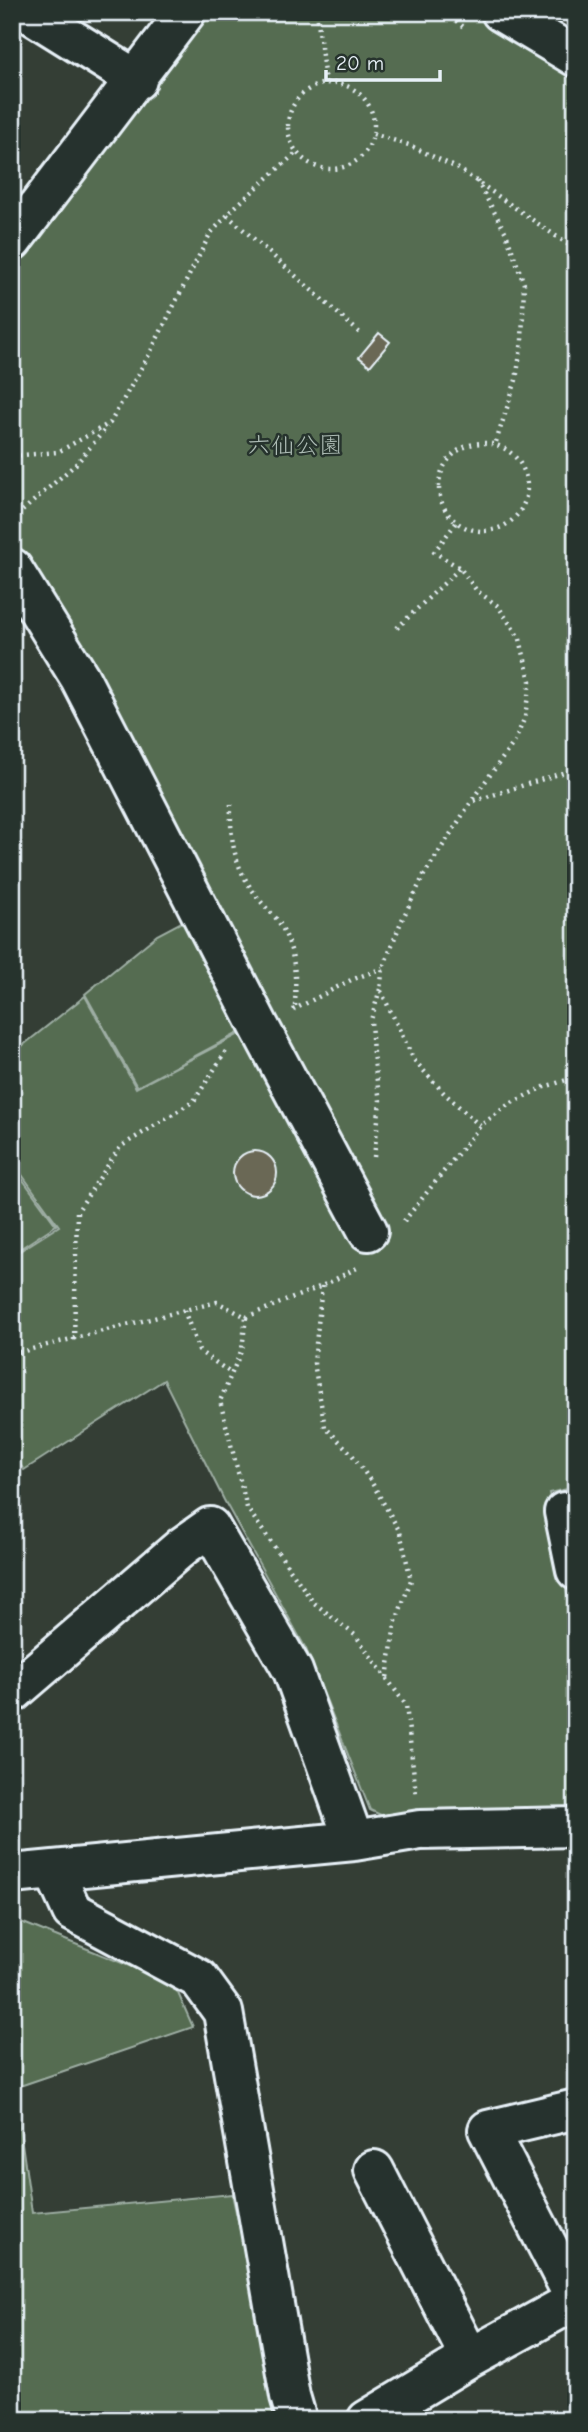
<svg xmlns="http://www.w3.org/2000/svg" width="588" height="2432" viewBox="0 0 588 2432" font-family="'Comic Neue','Klee One',sans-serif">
  <rect width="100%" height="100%" fill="#343e35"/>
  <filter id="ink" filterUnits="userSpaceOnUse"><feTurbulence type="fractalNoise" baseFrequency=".0143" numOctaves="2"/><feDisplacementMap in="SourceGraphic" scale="14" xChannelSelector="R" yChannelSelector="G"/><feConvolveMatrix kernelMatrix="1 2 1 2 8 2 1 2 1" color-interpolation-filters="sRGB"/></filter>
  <g filter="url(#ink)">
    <path fill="#556c51" stroke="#9eaea4" stroke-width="2" d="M 211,12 L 485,12 L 576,75 L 576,1487 L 549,1493 L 573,1628 L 576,1663 L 576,1809 L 387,1818 L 370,1810 L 306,1649 L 224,1500 L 164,1380 L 24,1470 L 12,1453 L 12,1256 L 59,1226 L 12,1161 L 12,1054 L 85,996 L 136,1088 L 247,1030 L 30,565 L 12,538 L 12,265 Z
      M 191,917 L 248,1028 L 137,1087 L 85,994 L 157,935 Z
      M 12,1165 L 56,1225 L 12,1254 Z
      M 21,1922 L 174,1984 L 193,2027 L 14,2088 L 32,2213 L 232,2194 L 283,2420 L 12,2420 L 12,1926 Z"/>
    <path fill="#6a6854" stroke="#e8f1f8" stroke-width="2" d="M 379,333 L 390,342 L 370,366 L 359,357 Z
      M233 1173a22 22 0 1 1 44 0a22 22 0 1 1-44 0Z"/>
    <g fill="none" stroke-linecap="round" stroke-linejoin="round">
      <g stroke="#e8f1f8" stroke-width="44">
        <path id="minor" d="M 28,12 L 137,80
          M 501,12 L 576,57
          M 12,241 L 186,12
          M 12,568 L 80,678 L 259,1026 L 368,1231
          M 564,1512 L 576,1570
          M 12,1693 L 183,1546 L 210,1527 L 293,1671 L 354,1841
          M 54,1871 L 72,1911 L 199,1979 L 223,2012 L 290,2396 L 297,2420
          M 12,1874 L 354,1841 L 420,1830 L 576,1827
          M 576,2109 L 488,2130 L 576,2301
          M 374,2170 L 470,2358
          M 367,2420 L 470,2358 L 576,2300"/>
      </g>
      <path stroke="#e8f1f8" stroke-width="4.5" stroke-dasharray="2 5" stroke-linecap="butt" d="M 317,12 L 325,82
        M 445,12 L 466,29
        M288 126a43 43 0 1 1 86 0a43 43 0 1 1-86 0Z
        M 373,134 L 409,145 L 459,169 L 576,250
        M 477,181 L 506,233 L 524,284 L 522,341 L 516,380 L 495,445
        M 227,215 L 361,334
        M439 487a44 44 0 1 1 88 0a44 44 0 1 1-88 0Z
        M 12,456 L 58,452 L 110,423 L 150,353 L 210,234 L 235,207 L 297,152
        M 12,520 L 77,463 L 107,427
        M 456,523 L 434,552 L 460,568 L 477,591 L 498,606 L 520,639 L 530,681 L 525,717 L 515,741 L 471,801
        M 397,628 L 460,568
        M 231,804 C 230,842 234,868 259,899 C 265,908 275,915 280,924 C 296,951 296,977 295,1008
        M 293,1010 L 351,980 L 383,968
        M 480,1126 L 443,1092 L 414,1060 L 380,989 L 383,968 L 401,922 L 424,875 L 471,802 L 565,772 L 576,772
        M 374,1157 L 380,1101 L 373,1054 L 371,1020 L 380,989
        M 404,1221 L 480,1126 L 508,1105 L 541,1088 L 576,1077
        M 322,1286 L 314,1363 L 325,1427 L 351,1453 L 372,1483 L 400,1532 L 411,1580 L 395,1624 L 387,1678
        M 184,1310 L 199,1351 L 231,1373
        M 246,1317 L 322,1286 L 357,1268
        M 74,1340 L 77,1212 L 120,1147 L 194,1101 L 228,1048
        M 12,1354 L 217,1302 L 246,1317 L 242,1349 L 220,1401 L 247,1508 L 313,1602 L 356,1636 L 406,1705 L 416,1794"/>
      <use href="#minor" stroke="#26332d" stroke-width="38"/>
    </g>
  </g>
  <g text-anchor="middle" stroke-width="5" stroke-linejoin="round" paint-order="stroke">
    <g font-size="24" fill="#adbcb5" stroke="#26332d">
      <text x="295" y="453">六仙公園</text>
    </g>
  </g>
  <rect width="588" height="2432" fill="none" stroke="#26332d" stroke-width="42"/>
  <rect x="21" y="21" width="546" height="2390" fill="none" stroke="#e8f1f8" stroke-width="2.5" filter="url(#ink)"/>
  <path d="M326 70v10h114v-10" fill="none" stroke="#e8f1f8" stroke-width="3.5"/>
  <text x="336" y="70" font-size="21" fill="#e8f1f8" stroke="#26332d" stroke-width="5" paint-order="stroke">20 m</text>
</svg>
